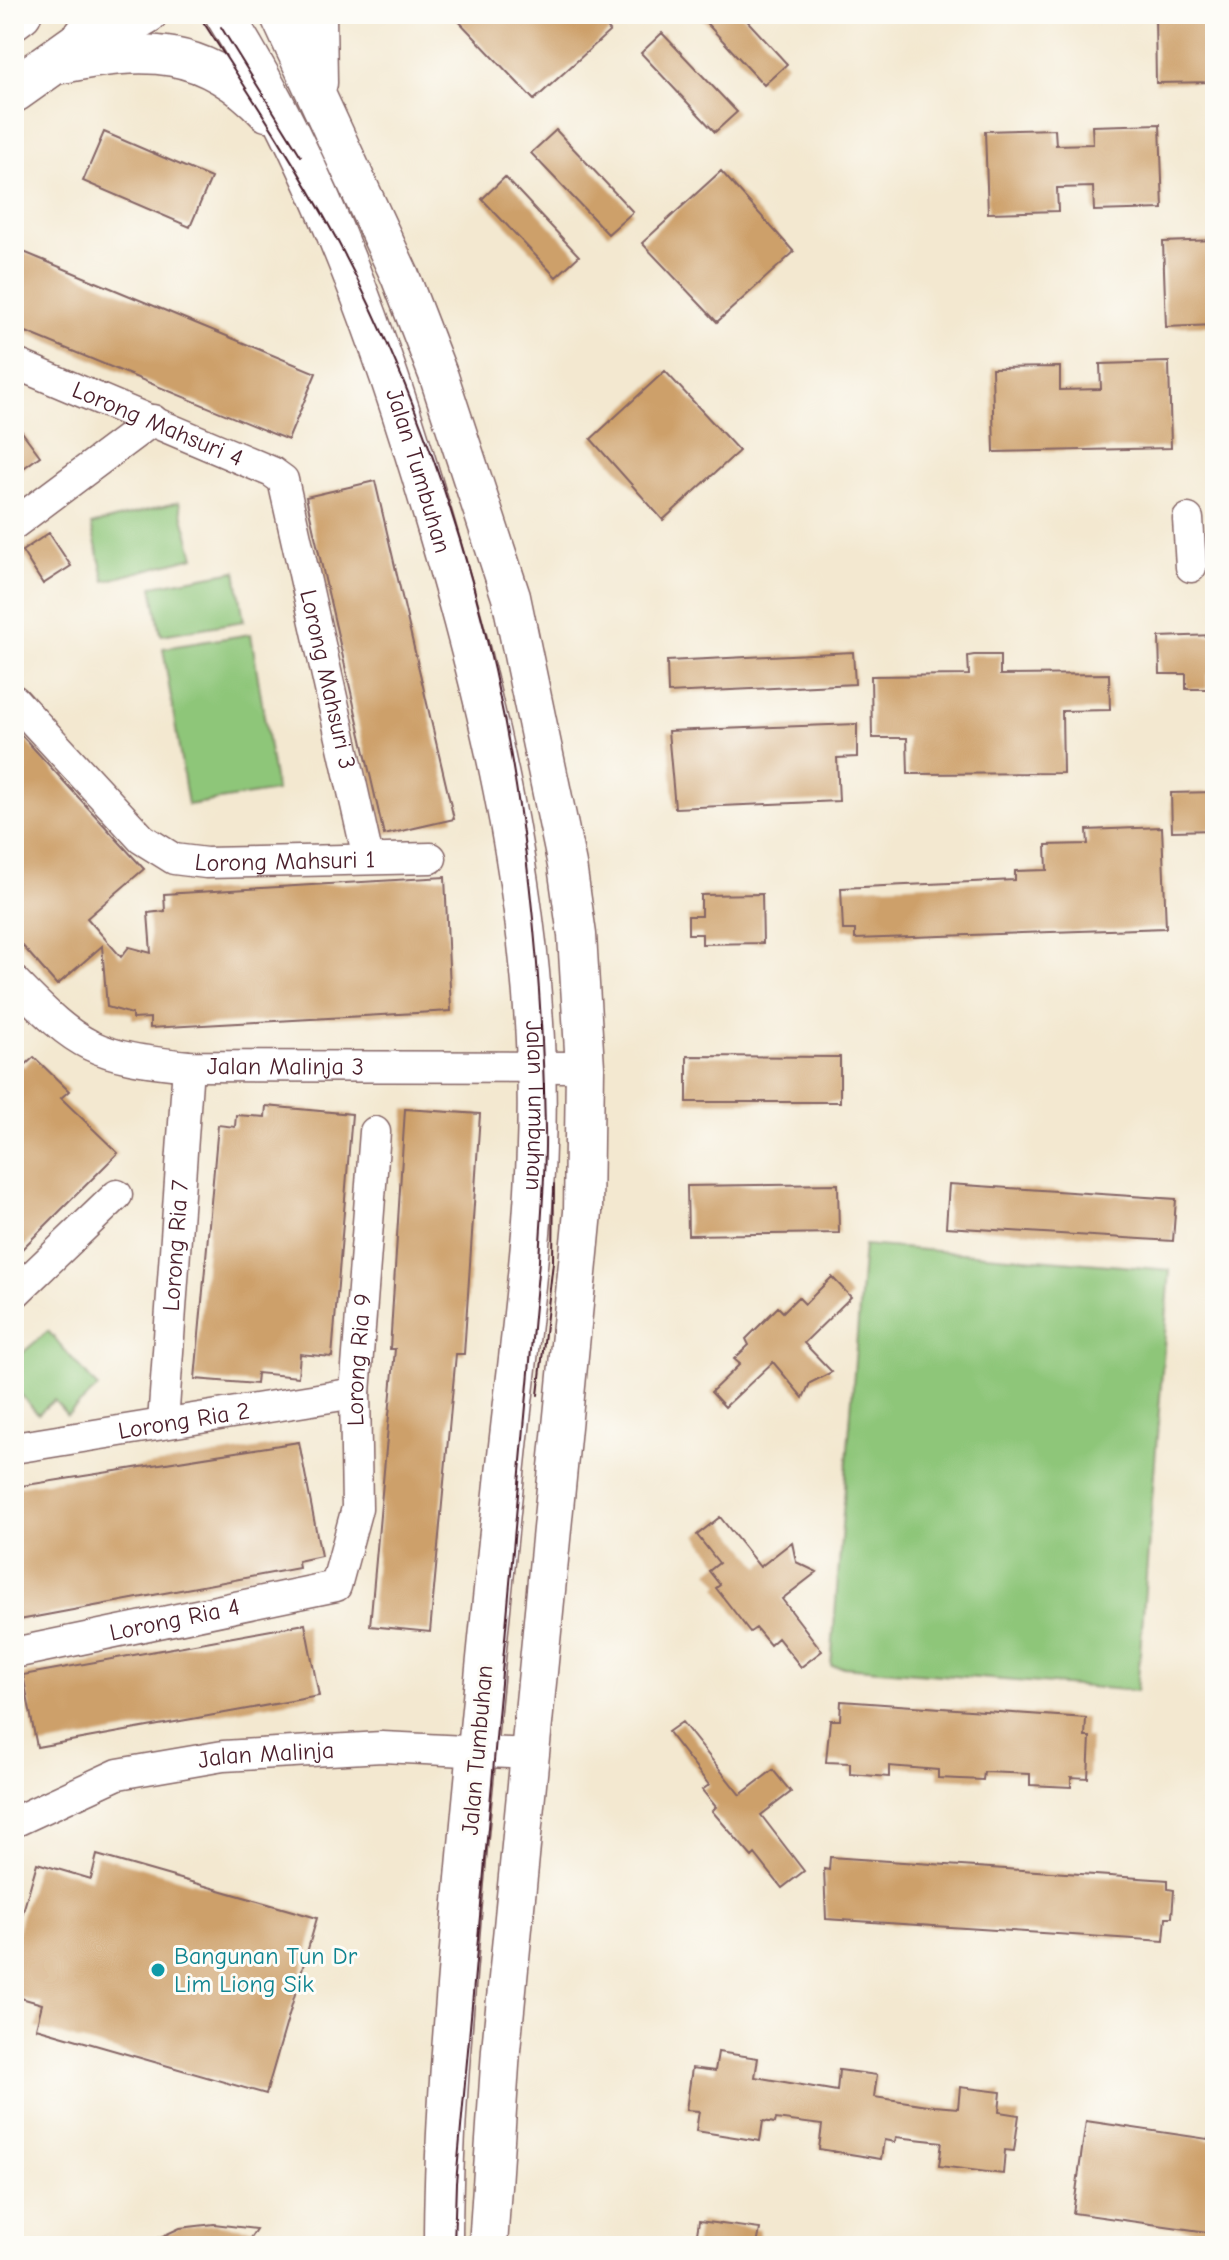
<svg xmlns="http://www.w3.org/2000/svg" width="1229" height="2260" viewBox="0 0 1229 2260" font-family="'Comic Neue',sans-serif">
  <rect width="100%" height="100%" fill="#fdfcf7"/>
  <filter id="ink" filterUnits="userSpaceOnUse"><feTurbulence type="fractalNoise" baseFrequency=".0125" numOctaves="2"/><feDisplacementMap in="SourceGraphic" scale="16" xChannelSelector="R" yChannelSelector="G"/><feConvolveMatrix kernelMatrix="1 2 1 2 8 2 1 2 1" color-interpolation-filters="sRGB"/></filter>
  <filter id="wash" filterUnits="userSpaceOnUse"><feTurbulence type="fractalNoise" baseFrequency=".006" numOctaves="4" result="noise"/><feDisplacementMap in="SourceGraphic" scale="32" xChannelSelector="R" yChannelSelector="G"/><feGaussianBlur stdDeviation="1.8" result="paint"/><feColorMatrix in="noise" values="0 0 0 0 0 0 0 0 0 0 0 0 0 0 0 0 0 1.4 0 .05"/><feComposite in="paint" operator="in"/></filter>
  <g filter="url(#wash)">
    <rect width="100%" height="100%" fill="#f3e8d0"/>
    <path fill="#8ec679" stroke="#6c7252" stroke-width="2" d="M 179,502 L 194,557 L 105,581 L 91,525 Z
      M 236,571 L 244,621 L 161,635 L 152,586 Z
      M 251,634 L 276,791 L 188,805 L 163,648 Z
      M 864,1245 L 1170,1270 L 1137,1691 L 831,1666 Z
      M 48,1331 L 98,1388 L 67,1415 L 54,1400 L 38,1414 L 14,1387 L 14,1356 L 20,1355 Z"/>
    <g id="blocks">
      <path fill="#cda06a" d="M 452,14 L 595,14 L 610,31 L 534,100 Z
        M 698,14 L 741,14 L 787,64 L 764,85 Z
        M 1155,14 L 1215,14 L 1215,82 L 1156,83 Z
        M 662,33 L 737,112 L 715,132 L 641,53 Z
        M 1160,124 L 1163,209 L 1094,211 L 1093,187 L 1057,188 L 1058,211 L 988,213 L 985,131 L 1055,129 L 1056,145 L 1093,144 L 1092,126 Z
        M 556,130 L 633,212 L 608,234 L 531,153 Z
        M 104,132 L 211,178 L 190,227 L 83,181 Z
        M 721,171 L 794,252 L 717,322 L 642,243 Z
        M 505,177 L 579,256 L 556,277 L 482,199 Z
        M 1215,240 L 1215,325 L 1166,327 L 1163,242 Z
        M 14,248 L 316,373 L 288,440 L 14,327 Z
        M 1169,362 L 1171,448 L 994,452 L 992,368 L 1060,367 L 1060,390 L 1101,389 L 1100,364 Z
        M 665,371 L 739,451 L 663,520 L 591,439 Z
        M 14,421 L 40,456 L 14,475 Z
        M 375,481 L 454,819 L 384,835 L 306,497 Z
        M 49,533 L 71,566 L 43,584 L 22,551 Z
        M 1215,635 L 1215,674 L 1207,674 L 1207,689 L 1186,689 L 1186,674 L 1160,674 L 1159,637 Z
        M 853,652 L 855,684 L 668,693 L 667,661 Z
        M 974,655 L 1000,655 L 1000,675 L 1109,674 L 1110,710 L 1062,711 L 1063,773 L 908,774 L 907,738 L 872,738 L 871,676 L 969,675 L 968,656 Z
        M 857,724 L 857,757 L 837,758 L 839,801 L 675,808 L 668,731 Z
        M 14,727 L 144,869 L 87,918 L 121,957 L 129,947 L 151,953 L 148,913 L 165,911 L 164,894 L 445,877 L 451,1011 L 150,1028 L 150,1018 L 132,1019 L 132,1014 L 107,1007 L 102,946 L 57,985 L 14,936 Z
        M 1215,792 L 1215,830 L 1172,831 L 1171,793 Z
        M 1162,827 L 1166,928 L 855,939 L 855,930 L 843,930 L 841,888 L 1015,880 L 1015,871 L 1047,870 L 1046,845 L 1088,844 L 1087,830 Z
        M 762,894 L 763,943 L 702,944 L 702,934 L 688,934 L 688,916 L 701,916 L 701,895 Z
        M 687,1056 L 840,1057 L 840,1102 L 687,1102 Z
        M 34,1057 L 69,1091 L 61,1098 L 118,1153 L 14,1257 L 14,1058 L 23,1067 Z
        M 266,1106 L 352,1114 L 332,1357 L 300,1354 L 298,1377 L 257,1373 L 256,1384 L 195,1379 L 218,1125 L 235,1127 L 236,1115 L 265,1117 Z
        M 405,1109 L 480,1114 L 464,1354 L 456,1354 L 430,1632 L 370,1626 L 395,1349 L 390,1349 Z
        M 838,1184 L 839,1233 L 688,1235 L 687,1186 Z
        M 949,1184 L 1176,1199 L 1173,1241 L 946,1227 Z
        M 832,1277 L 851,1297 L 804,1343 L 832,1372 L 810,1383 L 803,1398 L 773,1362 L 725,1407 L 711,1392 L 740,1364 L 734,1359 L 749,1345 L 746,1339 L 778,1307 L 783,1312 L 798,1297 L 805,1304 Z
        M 299,1442 L 321,1556 L 298,1561 L 299,1568 L 14,1621 L 14,1487 Z
        M 720,1517 L 760,1567 L 792,1542 L 796,1562 L 817,1572 L 782,1599 L 822,1651 L 801,1667 L 778,1638 L 770,1645 L 756,1628 L 750,1632 L 716,1588 L 720,1585 L 709,1571 L 719,1563 L 697,1535 Z
        M 305,1624 L 319,1696 L 37,1747 L 23,1675 Z
        M 841,1701 L 1086,1718 L 1085,1737 L 1090,1737 L 1088,1778 L 1071,1777 L 1071,1787 L 1030,1785 L 1030,1774 L 984,1772 L 983,1780 L 938,1778 L 938,1770 L 889,1766 L 889,1777 L 850,1774 L 850,1763 L 826,1762 L 830,1720 L 840,1720 Z
        M 682,1722 L 740,1795 L 773,1770 L 791,1792 L 761,1815 L 804,1871 L 782,1888 L 755,1854 L 752,1857 L 712,1811 L 716,1807 L 702,1790 L 709,1785 L 668,1732 Z
        M 97,1855 L 317,1918 L 266,2094 L 36,2028 L 42,2004 L 14,1996 L 14,1943 L 37,1863 L 91,1879 Z
        M 830,1857 L 1168,1880 L 1168,1889 L 1174,1890 L 1172,1917 L 1166,1917 L 1164,1941 L 826,1919 L 824,1869 L 829,1870 Z
        M 718,2052 L 758,2058 L 755,2077 L 837,2091 L 839,2070 L 877,2075 L 874,2097 L 934,2106 L 958,2108 L 960,2087 L 1001,2092 L 999,2112 L 1019,2115 L 1014,2151 L 1005,2150 L 1003,2174 L 939,2166 L 942,2142 L 896,2137 L 895,2142 L 884,2140 L 881,2159 L 819,2149 L 822,2125 L 776,2119 L 775,2123 L 763,2121 L 760,2141 L 696,2131 L 699,2111 L 686,2110 L 692,2068 L 715,2071 Z
        M 1086,2121 L 1215,2140 L 1215,2233 L 1073,2213 Z
        M 699,2221 L 760,2229 L 757,2246 L 695,2246 Z
        M 214,2224 L 256,2229 L 245,2246 L 141,2246 L 180,2228 Z"/>
    </g>
  </g>
  <g filter="url(#ink)">
    <use href="#blocks" fill-opacity="0" stroke="#856565" stroke-width="2"/>
    <g fill="none" stroke-linecap="round" stroke-linejoin="round">
      <g stroke="#856565" stroke-width="33">
        <g id="minor">
          <path id="s1" d="M 14,363 L 272,472 L 283,480 L 368,858"/>
          <path d="M 1188,519 L 1191,567"/>
          <path d="M 14,524 L 153,420"/>
          <path id="s2" d="M 14,700 L 142,839 L 174,859 L 206,863 L 431,858"/>
          <path id="s3" d="M 14,981 C 80,1049 94,1056 188,1066 L 585,1067"/>
          <path d="M 14,1294 L 117,1195"/>
          <path id="s4" d="M 163,1423 L 188,1066"/>
          <path id="s5" d="M 14,1448 L 355,1393"/>
          <path id="s6" d="M 14,1653 L 336,1586 L 357,1508 L 355,1393 L 375,1132"/>
          <path id="s7" d="M 14,1822 L 118,1774 L 223,1756 L 382,1747 L 529,1754"/>
        </g>
      </g>
      <g stroke="#856565" stroke-width="41">
        <g id="major">
          <path id="s8" d="M 224,14 C 322,172 383,345 435,523 C 487,699 530,880 536,1064 C 541,1194 521,1326 507,1455 C 491,1607 475,1760 462,1913 C 453,2024 443,2134 443,2246"/>
          <path d="M 279,14 L 400,276 L 439,377 L 511,597 L 567,865 L 577,935 L 585,1067 L 583,1212 L 501,2050 L 488,2246"/>
          <path d="M 317,14 L 318,83"/>
          <path d="M 14,20 L 22,14"/>
          <path d="M 82,53 L 148,14"/>
          <path d="M 63,64 C 146,47 204,46 267,112"/>
        </g>
      </g>
      <g stroke="#856565" stroke-width="47">
        <path id="highway" d="M 14,90 L 83,41 L 103,14"/>
      </g>
      <use href="#minor" stroke="#fff" stroke-width="30"/>
      <use href="#major" stroke="#fff" stroke-width="38"/>
      <use href="#highway" stroke="#fff" stroke-width="44"/>
      <path stroke="#4a1f2b" stroke-width="2" d="M 198,14 C 246,88 295,162 337,240 C 485,519 539,815 545,1128 C 546,1172 541,1217 539,1261 L 456,2183 L 454,2246
        M 221,27 L 301,156
        M 538,1395 L 553,1262 L 554,1184"/>
    </g>
  </g>
  <circle fill="#0f9aa8" stroke="#fdfcf7" stroke-width="3" cx="158" cy="1970" r="8"/>
  <g text-anchor="middle" stroke-width="6" stroke-linejoin="round" paint-order="stroke">
    <g font-size="24" fill="#4a1f2b" stroke="#fdfcf7">
      <text dy="8" stroke="none"><textPath href="#s1" startOffset="156">Lorong Mahsuri 4</textPath></text>
      <text dy="8" stroke="none"><textPath href="#s8" startOffset="498">Jalan Tumbuhan</textPath></text>
      <text dy="8" stroke="none"><textPath href="#s1" startOffset="498">Lorong Mahsuri 3</textPath></text>
      <text dy="8" stroke="none"><textPath href="#s2" startOffset="338">Lorong Mahsuri 1</textPath></text>
      <text dy="8" stroke="none"><textPath href="#s3" startOffset="298">Jalan Malinja 3</textPath></text>
      <text dy="8" stroke="none"><textPath href="#s8" startOffset="1146">Jalan Tumbuhan</textPath></text>
      <text dy="8" stroke="none"><textPath href="#s4" startOffset="178">Lorong Ria 7</textPath></text>
      <text dy="8" stroke="none"><textPath href="#s6" startOffset="558">Lorong Ria 9</textPath></text>
      <text dy="8" stroke="none"><textPath href="#s5" startOffset="172">Lorong Ria 2</textPath></text>
      <text dy="8" stroke="none"><textPath href="#s6" startOffset="164">Lorong Ria 4</textPath></text>
      <text transform="translate(477 1750) rotate(-85)" y="8">Jalan Tumbuhan</text>
      <text dy="8" stroke="none"><textPath href="#s7" startOffset="264">Jalan Malinja</textPath></text>
    </g>
    <g font-size="24" fill="#0d838f" stroke="#fdfcf7" text-anchor="start">
      <text x="174" y="1964">Bangunan Tun Dr<tspan x="174" dy="28">Lim Liong Sik</tspan></text>
    </g>
  </g>
  <rect width="1229" height="2260" fill="none" stroke="#fdfcf7" stroke-width="48"/>
</svg>
